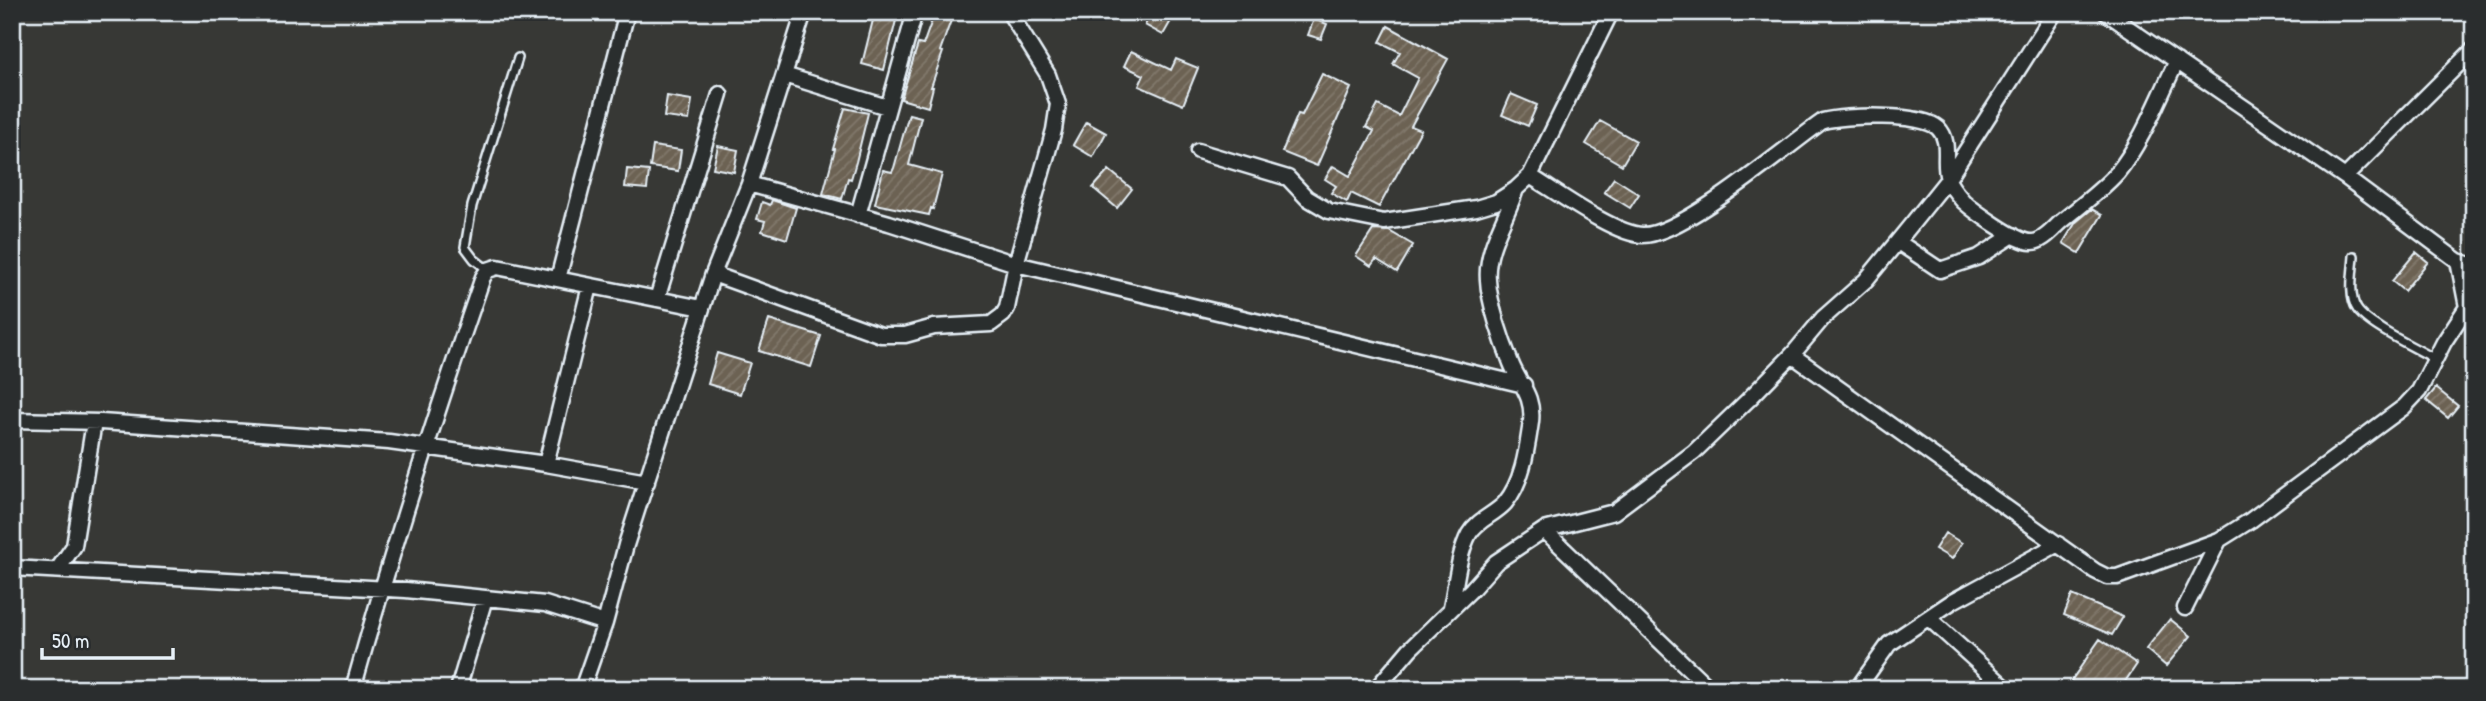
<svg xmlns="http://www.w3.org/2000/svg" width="2486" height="701" viewBox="0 0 2486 701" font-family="'Patrick Hand',sans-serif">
  <defs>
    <pattern id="building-hatch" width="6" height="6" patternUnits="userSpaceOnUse" patternTransform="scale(1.75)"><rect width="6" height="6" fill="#6c6253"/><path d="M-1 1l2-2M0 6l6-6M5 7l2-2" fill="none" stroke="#81796c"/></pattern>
  </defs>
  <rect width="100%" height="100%" fill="#373835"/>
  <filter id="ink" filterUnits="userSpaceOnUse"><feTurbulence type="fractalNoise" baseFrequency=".0143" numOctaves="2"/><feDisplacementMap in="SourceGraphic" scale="14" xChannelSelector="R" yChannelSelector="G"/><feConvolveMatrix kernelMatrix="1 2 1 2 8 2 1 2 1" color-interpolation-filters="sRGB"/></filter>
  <g filter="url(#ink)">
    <path fill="url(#building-hatch)" stroke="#e8f1f8" stroke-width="2" d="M 875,12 L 898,12 L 884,70 L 862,64 Z
      M 935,12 L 954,12 L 940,51 L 943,52 L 931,87 L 933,87 L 928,107 L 901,99 L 918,44 L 923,45 Z
      M 1152,12 L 1176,12 L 1163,35 L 1145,25 Z
      M 1314,19 L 1327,24 L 1321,39 L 1308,35 Z
      M 1388,26 L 1448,59 L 1411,126 L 1421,130 L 1379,207 L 1351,193 L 1347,202 L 1331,193 L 1336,186 L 1325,179 L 1333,166 L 1350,176 L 1374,131 L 1366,127 L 1378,105 L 1399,116 L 1418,78 L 1393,64 L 1400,52 L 1380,42 Z
      M 1131,51 L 1171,70 L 1176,59 L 1198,68 L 1183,105 L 1139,86 L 1144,75 L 1124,66 Z
      M 1322,74 L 1351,88 L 1317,166 L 1282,152 L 1298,114 L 1302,115 Z
      M 1511,94 L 1537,105 L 1528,126 L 1502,115 Z
      M 667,96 L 692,100 L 689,120 L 664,117 Z
      M 845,108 L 868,113 L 856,162 L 851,179 L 848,178 L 842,199 L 823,194 L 835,149 L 833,149 Z
      M 909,114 L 921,117 L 909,165 L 942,174 L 933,209 L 931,208 L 929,215 L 875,204 L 883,170 L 892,172 L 894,168 Z
      M 1600,121 L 1636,141 L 1622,165 L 1586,144 Z
      M 1086,122 L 1106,133 L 1093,157 L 1073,145 Z
      M 653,146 L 681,150 L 678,171 L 650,167 Z
      M 718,146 L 738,150 L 734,172 L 713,168 Z
      M 627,169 L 649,171 L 647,189 L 625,187 Z
      M 1109,170 L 1132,189 L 1117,208 L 1093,188 Z
      M 1614,178 L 1639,194 L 1630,208 L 1604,192 Z
      M 772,200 L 796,208 L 787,239 L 762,231 L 765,221 L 757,219 L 762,202 L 770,205 Z
      M 2092,209 L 2102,215 L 2079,253 L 2063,243 L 2076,222 Z
      M 1373,230 L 1389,231 L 1413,245 L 1397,272 L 1376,259 L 1371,266 L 1356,256 Z
      M 2416,252 L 2428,262 L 2404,291 L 2392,281 Z
      M 769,320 L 821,336 L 811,367 L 759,351 Z
      M 717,353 L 750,363 L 740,394 L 708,384 Z
      M 2436,388 L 2458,406 L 2448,418 L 2426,400 Z
      M 1945,533 L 1962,543 L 1952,559 L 1935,549 Z
      M 2072,595 L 2123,617 L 2112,635 L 2064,615 Z
      M 2170,619 L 2191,636 L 2166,666 L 2146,649 Z
      M 2100,639 L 2137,664 L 2120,689 L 2082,689 L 2071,681 Z"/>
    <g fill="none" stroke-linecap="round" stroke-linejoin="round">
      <g stroke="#e8f1f8" stroke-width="12">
        <path id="lane" d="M 2354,256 C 2353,271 2348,296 2357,309 C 2368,326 2416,348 2435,359
          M 488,270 L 474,259 L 465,247 L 472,206 L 518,58"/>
      </g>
      <g stroke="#e8f1f8" stroke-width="19">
        <path id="street" d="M 2105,12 L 2345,177 L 2458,261
          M 784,75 L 887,107
          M 1198,151 L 1288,178 L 1307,198 L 1329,211 L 1384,222 L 1476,208 L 1496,202 L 1516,189 L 1530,176 L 1611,12
          M 1530,176 C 1555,191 1615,235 1643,235 C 1683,235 1787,146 1823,121 C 1844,115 1922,113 1938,128 C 1952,142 1942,162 1948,179 C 1950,186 1958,195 1963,201 C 1974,211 2017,242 2031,242 C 2042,243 2053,229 2061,222 C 2078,208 2103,189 2117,173 C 2143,141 2159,97 2177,61
          M 2345,177 L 2474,49
          M 749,184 L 889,223 L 1016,264 L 1524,385
          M 858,215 L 915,12
          M 1898,242 L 1940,270 L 1979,257 L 2013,235
          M 713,274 L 881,335 L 905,335 L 934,327 L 991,324 L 1003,315 L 1007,308 L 1016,264 L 1054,130 L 1058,104 L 1048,75 L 1009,12
          M 558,279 L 627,12
          M 657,299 L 720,94
          M 1792,355 L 2095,571 L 2107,577 L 2117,577 L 2219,540 L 2251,520 L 2404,407 L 2419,391 L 2444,342 L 2467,307 L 2458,261 L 2474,266
          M 12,420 L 101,422 L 389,442 L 546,464 L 647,482
          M 546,464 L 590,286
          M 1544,530 L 1710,689
          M 12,568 L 406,590 L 545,604 L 605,623 L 626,545 L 713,274 L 749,184 L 804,12
          M 58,569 L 74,546 L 94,422
          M 1451,607 C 1456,585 1458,555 1469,534 C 1477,520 1494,515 1505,503 C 1523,482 1527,448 1531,422 C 1534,395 1519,384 1511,363 C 1502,341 1489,303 1488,280 C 1485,249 1507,218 1516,189
          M 2185,608 L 2219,540
          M 1931,616 L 1933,622 L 2007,689
          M 353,689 C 392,550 436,413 483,277 L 488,270 L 497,267 L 702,308
          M 458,689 L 485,598
          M 582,689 L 605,623
          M 1376,689 L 1410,649 L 1472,589 L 1496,562 L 1544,530 L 1614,512 L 1694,452 L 1748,400 L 1792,355 L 1823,318 L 1866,280 L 1911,225 L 1948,179 L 2055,12
          M 1857,689 L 1889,644 L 1953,601 L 2058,544"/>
      </g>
      <use href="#lane" stroke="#2a2d2e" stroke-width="7"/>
      <use href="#street" stroke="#2a2d2e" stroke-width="14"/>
    </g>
  </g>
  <rect width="2486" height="701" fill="none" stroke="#2a2d2e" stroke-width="42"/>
  <rect x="21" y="21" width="2444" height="659" fill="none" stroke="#e8f1f8" stroke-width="2.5" filter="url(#ink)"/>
  <path d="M42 648v10h131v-10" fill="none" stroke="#e8f1f8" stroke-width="3.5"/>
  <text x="52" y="648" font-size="21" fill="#e8f1f8" stroke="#2a2d2e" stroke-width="5" paint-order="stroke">50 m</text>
</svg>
